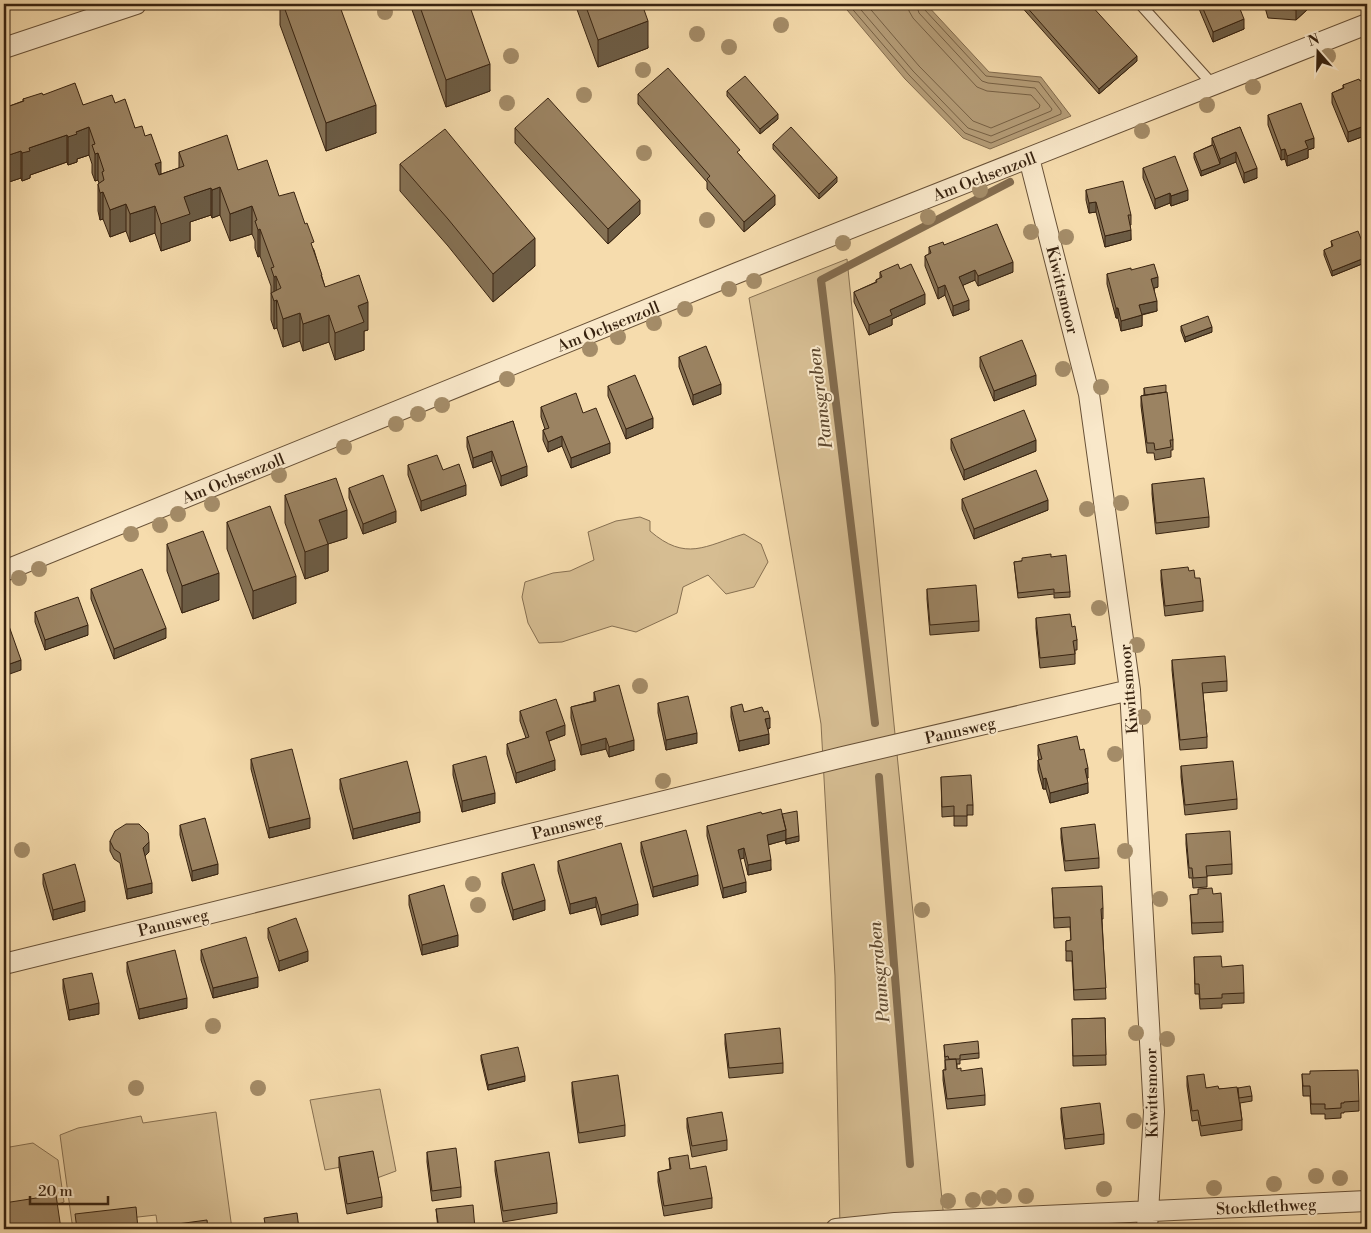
<svg xmlns="http://www.w3.org/2000/svg" width="1371" height="1233" viewBox="0 0 1371 1233" font-family="'Libre Bodoni',serif">
  <rect width="100%" height="100%" fill="#f6dcad"/>
  <filter id="stains"><feTurbulence type="fractalNoise" baseFrequency=".004" numOctaves="4"/><feColorMatrix values="0 0 0 0 .2 0 0 0 0 .09 0 0 0 0 .02 0 0 0 .5 -.17"/></filter>
  <radialGradient id="worn" r=".72"><stop offset=".6" stop-color="#630" stop-opacity="0"/><stop offset="1" stop-color="#630" stop-opacity=".3"/></radialGradient>
  <path fill="#d6bd92" stroke="#877051" d="M 847,259 L 945,1229 L 840,1229 L 835,976 L 821,724 L 749,298 Z
    M 640,517 L 650,521 L 650,531 C 686,562 705,546 744,534 L 761,544 L 768,562 L 754,587 L 726,594 L 708,575 L 683,587 L 677,613 L 636,632 L 612,626 L 562,642 L 539,643 L 528,623 L 522,597 L 525,582 L 553,573 L 570,571 L 594,560 L 588,532 L 616,521 Z
    M 380,1089 L 396,1171 L 377,1178 L 373,1161 L 325,1170 L 310,1100 Z
    M 216,1112 L 232,1229 L 158,1229 L 156,1215 L 75,1224 L 72,1223 L 60,1135 L 78,1128 L 141,1116 L 143,1123 Z
    M 33,1143 L 58,1160 L 64,1202 L 56,1205 L 4,1213 L 4,1148 Z"/>
  <path fill="#b59d78" stroke="#836c4e" d="M 842,4 L 926,4 L 989,72 L 1041,77 L 1071,116 L 990,149 L 963,138 L 905,79 Z"/>
  <g fill="none" stroke-linecap="round" stroke-linejoin="round">
    <path stroke="#766044" stroke-width="1" d="M 848,4 L 909,75 L 965,133 L 991,143 L 1061,114 L 1061,111 L 1039,82 L 986,76 L 924,9 L 922,4
      M 856,4 L 913,71 L 968,128 L 991,136 L 1051,111 L 1052,109 L 1035,88 L 988,83 L 982,81 L 919,13 L 916,4
      M 866,4 L 919,66 L 973,121 L 991,128 L 1039,108 L 1040,105 L 1031,95 L 987,91 L 977,87 L 913,18 L 909,11 L 908,4"/>
    <path stroke="#836c4e" stroke-width="8" d="M 875,723 L 821,280 L 1010,182
      M 879,777 L 910,1164"/>
    <g stroke="#685137" stroke-width="12">
      <path id="lane" d="M 1140,4 L 1214,86"/>
    </g>
    <g stroke="#685137" stroke-width="22">
      <path id="street" d="M 4,48 L 136,4
        M 1029,158 L 1089,394 L 1130,690 L 1154,1112 L 1147,1229
        M 4,571 L 737,273 L 1367,24
        M 4,964 L 843,757 L 1130,690
        M 836,1229 L 895,1223 L 1367,1201"/>
    </g>
    <use href="#lane" stroke="#f9e8ca" stroke-width="10"/>
    <use href="#street" stroke="#f9e8ca" stroke-width="20"/>
  </g>
  <g fill="#a48c68">
    <circle cx="385" cy="12" r="8"/>
    <circle cx="781" cy="25" r="8"/>
    <circle cx="697" cy="34" r="8"/>
    <circle cx="729" cy="47" r="8"/>
    <circle cx="511" cy="56" r="8"/>
    <circle cx="1328" cy="56" r="8"/>
    <circle cx="643" cy="70" r="8"/>
    <circle cx="1253" cy="87" r="8"/>
    <circle cx="584" cy="95" r="8"/>
    <circle cx="507" cy="103" r="8"/>
    <circle cx="1207" cy="105" r="8"/>
    <circle cx="1142" cy="131" r="8"/>
    <circle cx="644" cy="153" r="8"/>
    <circle cx="980" cy="190" r="8"/>
    <circle cx="928" cy="217" r="8"/>
    <circle cx="707" cy="220" r="8"/>
    <circle cx="1031" cy="232" r="8"/>
    <circle cx="1066" cy="237" r="8"/>
    <circle cx="843" cy="243" r="8"/>
    <circle cx="754" cy="281" r="8"/>
    <circle cx="729" cy="289" r="8"/>
    <circle cx="685" cy="309" r="8"/>
    <circle cx="654" cy="323" r="8"/>
    <circle cx="618" cy="337" r="8"/>
    <circle cx="590" cy="349" r="8"/>
    <circle cx="1063" cy="369" r="8"/>
    <circle cx="507" cy="379" r="8"/>
    <circle cx="1101" cy="387" r="8"/>
    <circle cx="442" cy="405" r="8"/>
    <circle cx="418" cy="414" r="8"/>
    <circle cx="396" cy="424" r="8"/>
    <circle cx="344" cy="447" r="8"/>
    <circle cx="279" cy="475" r="8"/>
    <circle cx="1121" cy="503" r="8"/>
    <circle cx="212" cy="504" r="8"/>
    <circle cx="1087" cy="509" r="8"/>
    <circle cx="178" cy="514" r="8"/>
    <circle cx="160" cy="525" r="8"/>
    <circle cx="131" cy="534" r="8"/>
    <circle cx="39" cy="569" r="8"/>
    <circle cx="19" cy="578" r="8"/>
    <circle cx="1099" cy="608" r="8"/>
    <circle cx="1137" cy="645" r="8"/>
    <circle cx="640" cy="686" r="8"/>
    <circle cx="1143" cy="717" r="8"/>
    <circle cx="1115" cy="754" r="8"/>
    <circle cx="663" cy="781" r="8"/>
    <circle cx="22" cy="850" r="8"/>
    <circle cx="1125" cy="851" r="8"/>
    <circle cx="473" cy="884" r="8"/>
    <circle cx="1160" cy="899" r="8"/>
    <circle cx="478" cy="905" r="8"/>
    <circle cx="922" cy="910" r="8"/>
    <circle cx="213" cy="1026" r="8"/>
    <circle cx="1136" cy="1033" r="8"/>
    <circle cx="1167" cy="1039" r="8"/>
    <circle cx="136" cy="1088" r="8"/>
    <circle cx="258" cy="1088" r="8"/>
    <circle cx="1134" cy="1121" r="8"/>
    <circle cx="1316" cy="1176" r="8"/>
    <circle cx="1340" cy="1178" r="8"/>
    <circle cx="1274" cy="1184" r="8"/>
    <circle cx="1214" cy="1188" r="8"/>
    <circle cx="1104" cy="1189" r="8"/>
    <circle cx="1004" cy="1196" r="8"/>
    <circle cx="1026" cy="1196" r="8"/>
    <circle cx="989" cy="1198" r="8"/>
    <circle cx="973" cy="1200" r="8"/>
    <circle cx="948" cy="1201" r="8"/>
  </g>
  <path fill="#857154" stroke="#382310" d="M 280,4 L 339,4 L 376,133 L 326,151 L 280,25 Z
    M 410,4 L 469,4 L 490,91 L 446,107 Z
    M 575,4 L 642,4 L 648,48 L 598,67 Z
    M 1019,4 L 1090,4 L 1137,61 L 1099,94 Z
    M 1197,4 L 1238,4 L 1244,29 L 1213,42 Z
    M 1264,4 L 1309,4 L 1309,8 L 1296,20 L 1268,18 Z
    M 1367,79 L 1367,135 L 1348,142 L 1332,103 L 1332,93 L 1343,88 L 1343,85 L 1360,81 Z
    M 727,91 L 778,119 L 760,134 L 727,96 Z
    M 638,94 L 740,155 L 775,205 L 744,232 L 707,189 L 707,182 L 638,104 Z
    M 43,95 L 83,105 L 115,103 L 135,128 L 145,136 L 161,174 L 179,168 L 179,152 L 238,170 L 279,196 L 314,250 L 325,287 L 368,330 L 364,331 L 364,350 L 335,360 L 329,342 L 303,351 L 300,341 L 283,347 L 277,328 L 274,329 L 271,320 L 271,286 L 260,256 L 258,257 L 255,248 L 255,241 L 252,234 L 230,241 L 220,215 L 212,218 L 211,215 L 190,222 L 190,241 L 161,251 L 155,233 L 130,242 L 126,231 L 110,237 L 103,219 L 100,220 L 98,211 L 98,184 L 99,183 L 98,180 L 95,181 L 92,173 L 92,164 L 89,155 L 77,159 L 77,162 L 68,165 L 67,162 L 30,175 L 30,178 L 22,181 L 21,178 L 6,183 L 4,178 L 4,108 L 23,101 L 23,99 Z
    M 1268,115 L 1314,148 L 1308,150 L 1308,158 L 1287,166 L 1285,159 L 1281,160 L 1268,125 Z
    M 1240,127 L 1257,178 L 1244,183 L 1236,162 L 1201,176 L 1194,158 L 1194,153 L 1212,145 L 1212,138 Z
    M 515,128 L 640,214 L 608,244 L 515,143 Z
    M 773,144 L 837,182 L 819,199 L 773,149 Z
    M 400,164 L 535,266 L 493,302 L 448,246 L 400,191 Z
    M 1143,168 L 1188,200 L 1171,206 L 1170,203 L 1155,209 L 1143,178 Z
    M 1086,190 L 1131,215 L 1131,225 L 1130,225 L 1131,240 L 1105,247 L 1096,212 L 1089,213 L 1086,200 Z
    M 1331,241 L 1367,254 L 1367,262 L 1332,276 L 1324,255 L 1324,250 L 1332,247 Z
    M 944,245 L 1013,272 L 978,286 L 975,280 L 963,285 L 969,310 L 953,316 L 945,295 L 938,299 L 925,266 L 925,256 L 929,254 L 929,247 Z
    M 900,269 L 925,304 L 892,319 L 892,325 L 869,335 L 854,302 L 854,292 L 876,282 L 876,280 L 880,278 L 880,272 Z
    M 1131,270 L 1158,287 L 1154,288 L 1157,311 L 1142,315 L 1142,326 L 1121,331 L 1118,318 L 1116,318 L 1107,284 L 1107,274 Z
    M 1181,326 L 1212,332 L 1185,342 L 1181,331 Z
    M 679,357 L 721,394 L 693,405 L 679,367 Z
    M 980,357 L 1036,385 L 994,401 L 980,367 Z
    M 608,386 L 653,428 L 626,439 L 608,396 Z
    M 1144,388 L 1173,440 L 1173,450 L 1171,450 L 1171,457 L 1155,460 L 1154,453 L 1147,453 L 1141,406 L 1141,396 L 1144,395 Z
    M 541,407 L 583,413 L 610,453 L 571,468 L 562,446 L 548,452 L 543,440 L 543,430 L 545,429 L 541,417 Z
    M 513,421 L 527,476 L 501,486 L 492,461 L 473,468 L 467,447 L 467,437 Z
    M 951,439 L 1036,451 L 964,480 L 951,449 Z
    M 408,465 L 443,470 L 466,495 L 421,511 L 408,475 Z
    M 1152,484 L 1209,517 L 1209,527 L 1156,534 L 1152,494 Z
    M 349,488 L 396,522 L 363,534 L 349,498 Z
    M 285,495 L 347,538 L 328,544 L 328,571 L 305,579 L 285,523 Z
    M 962,499 L 1048,510 L 974,539 L 962,509 Z
    M 227,522 L 296,603 L 253,619 L 227,549 Z
    M 167,544 L 219,600 L 182,613 L 167,571 Z
    M 1051,557 L 1070,592 L 1070,597 L 1054,598 L 1054,594 L 1018,598 L 1014,562 Z
    M 1161,570 L 1189,571 L 1195,578 L 1203,601 L 1203,611 L 1165,616 L 1161,580 Z
    M 91,589 L 166,638 L 114,659 L 91,599 Z
    M 927,589 L 979,621 L 979,631 L 930,635 L 927,599 Z
    M 35,612 L 88,635 L 45,650 L 35,622 Z
    M 1036,618 L 1072,627 L 1077,640 L 1077,650 L 1075,650 L 1075,664 L 1040,668 L 1036,628 Z
    M 1172,660 L 1227,681 L 1227,691 L 1203,693 L 1207,737 L 1207,748 L 1180,750 L 1172,670 Z
    M 594,692 L 634,750 L 609,757 L 606,749 L 581,755 L 571,718 L 571,707 L 594,701 Z
    M 658,703 L 697,743 L 666,750 L 658,713 Z
    M 731,707 L 744,712 L 764,712 L 770,728 L 768,729 L 769,744 L 739,751 L 731,717 Z
    M 520,711 L 565,735 L 549,741 L 555,770 L 516,783 L 507,754 L 507,744 L 526,738 L 520,721 Z
    M 1038,745 L 1080,750 L 1088,778 L 1087,778 L 1088,793 L 1050,803 L 1046,789 L 1043,789 L 1038,770 L 1038,760 L 1039,760 L 1038,755 Z
    M 251,759 L 310,828 L 269,838 L 251,769 Z
    M 453,765 L 495,803 L 462,812 L 453,775 Z
    M 1181,766 L 1237,799 L 1237,809 L 1185,815 L 1181,777 Z
    M 941,777 L 973,805 L 973,815 L 967,815 L 967,826 L 954,826 L 954,816 L 942,817 Z
    M 340,779 L 420,822 L 353,839 L 340,789 Z
    M 762,814 L 782,814 L 799,841 L 786,844 L 785,840 L 768,845 L 771,870 L 748,875 L 744,858 L 740,859 L 746,892 L 723,898 L 707,836 L 707,826 Z
    M 180,825 L 218,874 L 192,881 L 180,835 Z
    M 1061,828 L 1099,858 L 1099,868 L 1065,871 L 1061,838 Z
    M 1186,834 L 1232,864 L 1232,874 L 1207,876 L 1207,887 L 1193,888 L 1192,878 L 1189,878 L 1186,844 Z
    M 110,841 L 149,852 L 145,856 L 152,893 L 127,899 L 120,863 L 114,859 L 110,851 Z
    M 641,842 L 698,885 L 653,897 L 641,852 Z
    M 558,861 L 638,915 L 601,925 L 596,907 L 570,914 L 558,871 Z
    M 502,873 L 545,910 L 513,920 L 502,883 Z
    M 43,874 L 85,911 L 53,920 L 43,884 Z
    M 1052,888 L 1103,908 L 1103,919 L 1102,919 L 1106,999 L 1074,1000 L 1072,961 L 1066,961 L 1066,941 L 1071,940 L 1070,927 L 1054,928 Z
    M 1213,894 L 1223,922 L 1223,932 L 1192,934 L 1190,895 Z
    M 409,895 L 458,946 L 422,955 L 409,905 Z
    M 268,928 L 308,961 L 279,971 L 268,938 Z
    M 201,950 L 258,987 L 213,998 L 201,960 Z
    M 1194,957 L 1222,967 L 1244,993 L 1244,1003 L 1222,1004 L 1222,1008 L 1200,1009 L 1199,994 L 1195,994 Z
    M 127,962 L 187,1008 L 139,1019 L 127,972 Z
    M 63,979 L 99,1014 L 69,1020 L 63,989 Z
    M 1105,1018 L 1106,1065 L 1073,1066 L 1072,1019 Z
    M 725,1034 L 783,1063 L 783,1073 L 729,1078 L 725,1044 Z
    M 944,1045 L 979,1053 L 979,1058 L 960,1060 L 960,1064 L 957,1064 L 957,1069 L 961,1071 L 985,1095 L 985,1105 L 947,1109 L 943,1080 L 943,1070 L 945,1070 L 945,1060 Z
    M 481,1055 L 525,1081 L 488,1090 L 481,1060 Z
    M 1302,1074 L 1359,1101 L 1359,1111 L 1344,1112 L 1344,1113 L 1341,1113 L 1341,1118 L 1325,1119 L 1325,1114 L 1311,1114 L 1310,1096 L 1303,1096 Z
    M 1187,1076 L 1206,1088 L 1219,1089 L 1238,1088 L 1252,1096 L 1252,1101 L 1240,1103 L 1242,1120 L 1242,1130 L 1201,1136 L 1198,1120 L 1192,1121 L 1187,1086 Z
    M 572,1082 L 625,1125 L 625,1136 L 579,1143 L 572,1092 Z
    M 1061,1108 L 1104,1134 L 1104,1144 L 1065,1149 L 1061,1118 Z
    M 687,1118 L 727,1140 L 727,1150 L 692,1157 L 687,1128 Z
    M 427,1152 L 461,1187 L 461,1197 L 432,1201 L 427,1162 Z
    M 339,1157 L 382,1197 L 382,1207 L 347,1214 L 339,1167 Z
    M 669,1158 L 690,1169 L 712,1198 L 712,1208 L 664,1216 L 658,1182 L 658,1172 L 670,1169 Z
    M 495,1161 L 557,1203 L 557,1213 L 503,1222 L 495,1171 Z
    M 436,1209 L 475,1229 L 438,1229 Z"/>
  <path fill="#6c5c45" stroke="#382310" d="M 1303,4 L 1309,4 L 1309,8 L 1296,20 L 1296,10 Z
    M 1244,19 L 1244,29 L 1213,42 L 1213,32 Z
    M 648,21 L 648,48 L 598,67 L 598,40 Z
    M 1137,56 L 1137,61 L 1099,94 L 1099,89 Z
    M 490,64 L 490,91 L 446,107 L 446,80 Z
    M 376,105 L 376,133 L 326,151 L 326,123 Z
    M 778,114 L 778,119 L 760,134 L 760,129 Z
    M 1367,125 L 1367,135 L 1348,142 L 1348,132 Z
    M 89,127 L 89,155 L 77,159 L 77,162 L 68,165 L 68,137 L 76,132 Z
    M 67,135 L 67,162 L 30,175 L 30,178 L 22,181 L 22,153 L 29,148 Z
    M 1314,138 L 1314,148 L 1308,150 L 1308,158 L 1287,166 L 1287,156 L 1305,141 Z
    M 1285,149 L 1285,159 L 1281,160 L 1281,150 Z
    M 21,151 L 21,178 L 6,183 L 6,156 Z
    M 1236,152 L 1236,162 L 1201,176 L 1201,171 L 1220,164 L 1220,159 Z
    M 98,153 L 98,180 L 95,181 L 95,154 Z
    M 161,162 L 161,190 L 155,164 Z
    M 1257,168 L 1257,178 L 1244,183 L 1244,173 Z
    M 837,177 L 837,182 L 819,199 L 819,194 Z
    M 220,187 L 220,215 L 212,218 L 212,190 Z
    M 211,188 L 211,215 L 190,222 L 190,241 L 161,251 L 161,224 L 184,197 Z
    M 1188,190 L 1188,200 L 1171,206 L 1171,196 Z
    M 103,192 L 103,219 L 100,220 L 100,193 Z
    M 1170,193 L 1170,203 L 1155,209 L 1155,199 Z
    M 775,195 L 775,205 L 744,232 L 744,222 Z
    M 640,200 L 640,214 L 608,244 L 608,229 Z
    M 1096,202 L 1096,212 L 1089,213 L 1089,203 Z
    M 126,204 L 126,231 L 110,237 L 110,210 Z
    M 155,206 L 155,233 L 130,242 L 130,214 Z
    M 252,206 L 252,234 L 230,241 L 230,214 Z
    M 260,229 L 260,256 L 258,257 L 258,230 Z
    M 1131,230 L 1131,240 L 1105,247 L 1105,236 Z
    M 535,238 L 535,266 L 493,302 L 493,274 Z
    M 1367,257 L 1367,262 L 1332,276 L 1332,271 Z
    M 1013,262 L 1013,272 L 978,286 L 978,276 Z
    M 975,270 L 975,280 L 959,287 L 959,277 Z
    M 276,276 L 277,328 L 274,329 L 274,277 Z
    M 1158,277 L 1158,287 L 1151,289 L 1151,279 Z
    M 945,285 L 945,295 L 938,299 L 938,288 Z
    M 925,294 L 925,304 L 892,319 L 892,325 L 869,335 L 869,325 L 890,310 Z
    M 969,300 L 969,310 L 953,316 L 953,306 Z
    M 1157,301 L 1157,311 L 1139,315 L 1139,305 Z
    M 368,302 L 368,330 L 364,331 L 364,350 L 335,360 L 335,333 L 358,306 Z
    M 1116,308 L 1118,308 L 1118,318 L 1116,318 Z
    M 300,313 L 300,341 L 283,347 L 283,319 Z
    M 329,315 L 329,342 L 303,351 L 303,324 Z
    M 1142,315 L 1142,326 L 1121,331 L 1121,321 Z
    M 1212,327 L 1212,332 L 1185,342 L 1185,337 Z
    M 1036,375 L 1036,385 L 994,401 L 994,391 Z
    M 721,384 L 721,394 L 693,405 L 693,395 Z
    M 653,418 L 653,428 L 626,439 L 626,429 Z
    M 562,436 L 562,446 L 548,452 L 548,442 Z
    M 1036,440 L 1036,451 L 964,480 L 964,470 Z
    M 610,443 L 610,453 L 571,468 L 571,458 Z
    M 492,451 L 492,461 L 473,468 L 473,458 Z
    M 527,466 L 527,476 L 501,486 L 501,476 Z
    M 466,485 L 466,495 L 421,511 L 421,501 Z
    M 1048,500 L 1048,510 L 974,539 L 974,529 Z
    M 347,510 L 347,538 L 328,544 L 328,571 L 305,579 L 305,552 L 319,520 Z
    M 396,511 L 396,522 L 363,534 L 363,524 Z
    M 219,573 L 219,600 L 182,613 L 182,586 Z
    M 296,576 L 296,603 L 253,619 L 253,591 Z
    M 88,625 L 88,635 L 45,650 L 45,640 Z
    M 166,628 L 166,638 L 114,659 L 114,649 Z
    M 21,660 L 21,670 L 4,676 L 4,666 Z
    M 770,718 L 770,728 L 765,729 L 765,719 Z
    M 565,725 L 565,735 L 546,742 L 546,732 Z
    M 697,733 L 697,743 L 666,750 L 666,740 Z
    M 769,734 L 769,744 L 739,751 L 739,741 Z
    M 606,738 L 606,749 L 581,755 L 581,745 Z
    M 634,740 L 634,750 L 609,757 L 609,747 Z
    M 555,760 L 555,770 L 516,783 L 516,773 Z
    M 1088,768 L 1088,778 L 1085,779 L 1085,769 Z
    M 1046,778 L 1046,789 L 1043,789 L 1043,779 Z
    M 1088,783 L 1088,793 L 1050,803 L 1050,793 Z
    M 495,793 L 495,803 L 462,812 L 462,801 Z
    M 420,812 L 420,822 L 353,839 L 353,829 Z
    M 310,818 L 310,828 L 269,838 L 269,828 Z
    M 786,830 L 786,840 L 767,845 L 767,835 Z
    M 799,836 L 799,841 L 786,844 L 786,839 Z
    M 149,842 L 149,852 L 143,858 L 143,848 Z
    M 744,848 L 744,858 L 738,860 L 738,850 Z
    M 771,860 L 771,870 L 748,875 L 748,865 Z
    M 218,864 L 218,874 L 192,881 L 192,871 Z
    M 698,875 L 698,885 L 653,897 L 653,887 Z
    M 746,882 L 746,892 L 723,898 L 723,888 Z
    M 152,883 L 152,893 L 127,899 L 127,889 Z
    M 596,897 L 596,907 L 570,914 L 570,904 Z
    M 545,900 L 545,910 L 513,920 L 513,910 Z
    M 85,901 L 85,911 L 53,920 L 53,910 Z
    M 638,904 L 638,915 L 601,925 L 601,915 Z
    M 9,918 L 9,928 L 4,930 L 4,919 Z
    M 458,935 L 458,946 L 422,955 L 422,945 Z
    M 308,951 L 308,961 L 279,971 L 279,961 Z
    M 258,977 L 258,987 L 213,998 L 213,988 Z
    M 187,998 L 187,1008 L 139,1019 L 139,1009 Z
    M 99,1003 L 99,1014 L 69,1020 L 69,1010 Z
    M 5,1023 L 5,1033 L 4,1034 L 4,1024 Z
    M 525,1076 L 525,1081 L 488,1090 L 488,1085 Z"/>
  <path fill="#9b8362" stroke="#382310" d="M 283,4 L 339,4 L 376,105 L 326,123 Z
    M 419,4 L 469,4 L 490,64 L 446,80 Z
    M 585,4 L 642,4 L 648,21 L 598,40 Z
    M 1024,4 L 1090,4 L 1137,56 L 1099,89 Z
    M 1201,4 L 1238,4 L 1244,19 L 1213,32 Z
    M 1267,4 L 1303,4 L 1296,10 L 1268,7 Z
    M 668,68 L 740,150 L 737,152 L 775,195 L 744,222 L 707,179 L 710,176 L 638,94 Z
    M 745,76 L 778,114 L 760,129 L 727,91 Z
    M 1359,79 L 1360,81 L 1367,79 L 1367,125 L 1348,132 L 1332,93 L 1344,88 L 1343,85 Z
    M 75,83 L 83,105 L 112,95 L 115,103 L 125,99 L 135,128 L 142,126 L 145,136 L 151,134 L 161,162 L 155,164 L 159,175 L 184,166 L 179,152 L 227,135 L 238,170 L 267,160 L 279,196 L 294,192 L 305,224 L 307,223 L 314,242 L 311,243 L 322,275 L 321,275 L 325,287 L 359,275 L 368,302 L 358,306 L 364,322 L 335,333 L 329,315 L 303,324 L 300,313 L 283,319 L 277,300 L 274,301 L 271,293 L 281,288 L 276,276 L 274,277 L 271,268 L 274,267 L 260,229 L 258,230 L 255,221 L 257,220 L 252,206 L 230,214 L 220,187 L 212,190 L 211,188 L 184,197 L 190,214 L 161,224 L 155,206 L 130,214 L 126,204 L 110,210 L 103,192 L 100,193 L 98,184 L 104,180 L 102,172 L 104,171 L 98,153 L 95,154 L 92,145 L 95,144 L 89,127 L 76,132 L 77,134 L 68,137 L 67,135 L 29,148 L 30,151 L 22,153 L 21,151 L 6,156 L 4,151 L 4,108 L 24,101 L 23,99 L 42,93 L 43,95 Z
    M 548,98 L 640,200 L 608,229 L 515,128 Z
    M 1301,103 L 1314,138 L 1305,141 L 1308,148 L 1287,156 L 1285,149 L 1281,150 L 1268,115 Z
    M 791,127 L 837,177 L 819,194 L 773,144 Z
    M 1240,127 L 1257,168 L 1244,173 L 1236,152 L 1220,159 L 1212,138 Z
    M 445,129 L 535,238 L 493,274 L 448,219 L 400,164 Z
    M 1213,145 L 1220,164 L 1201,171 L 1194,153 Z
    M 1175,156 L 1188,190 L 1171,196 L 1170,193 L 1155,199 L 1143,168 Z
    M 1123,181 L 1131,215 L 1128,215 L 1131,230 L 1105,236 L 1096,202 L 1089,203 L 1086,190 Z
    M 997,224 L 1013,262 L 978,276 L 975,270 L 959,277 L 969,300 L 953,306 L 945,285 L 938,288 L 925,256 L 931,253 L 929,247 L 943,242 L 944,245 Z
    M 1358,231 L 1367,254 L 1367,257 L 1332,271 L 1324,250 L 1333,246 L 1331,241 Z
    M 898,264 L 900,269 L 911,264 L 925,294 L 890,310 L 892,315 L 869,325 L 854,292 L 877,282 L 876,280 L 882,277 L 880,272 Z
    M 1154,264 L 1158,277 L 1151,279 L 1157,301 L 1139,305 L 1142,315 L 1121,321 L 1118,308 L 1116,308 L 1107,274 L 1131,268 L 1131,270 Z
    M 1208,316 L 1212,327 L 1185,337 L 1181,326 Z
    M 1022,340 L 1036,375 L 994,391 L 980,357 Z
    M 706,346 L 721,384 L 693,395 L 679,357 Z
    M 635,375 L 653,418 L 626,429 L 608,386 Z
    M 1166,385 L 1166,392 L 1145,395 L 1144,388 Z
    M 1167,392 L 1173,440 L 1170,440 L 1171,447 L 1155,450 L 1154,443 L 1147,443 L 1141,396 Z
    M 576,393 L 583,413 L 596,408 L 610,443 L 571,458 L 562,436 L 548,442 L 543,430 L 549,428 L 541,407 Z
    M 1024,410 L 1036,440 L 964,470 L 951,439 Z
    M 513,421 L 527,466 L 501,476 L 492,451 L 473,458 L 467,437 Z
    M 437,455 L 443,470 L 459,464 L 466,485 L 421,501 L 408,465 Z
    M 1036,470 L 1048,500 L 974,529 L 962,499 Z
    M 383,475 L 396,511 L 363,524 L 349,488 Z
    M 336,478 L 347,510 L 319,520 L 328,544 L 305,552 L 285,495 Z
    M 1204,478 L 1209,517 L 1156,523 L 1152,484 Z
    M 270,506 L 296,576 L 253,591 L 227,522 Z
    M 203,531 L 219,573 L 182,586 L 167,544 Z
    M 1051,554 L 1051,557 L 1066,555 L 1070,592 L 1054,593 L 1054,589 L 1018,593 L 1014,562 L 1022,561 L 1022,558 Z
    M 1188,567 L 1189,571 L 1194,570 L 1195,578 L 1200,578 L 1203,601 L 1165,606 L 1161,570 Z
    M 142,569 L 166,628 L 114,649 L 91,589 Z
    M 976,585 L 979,621 L 930,625 L 927,589 Z
    M 78,597 L 88,625 L 45,640 L 35,612 Z
    M 1070,614 L 1072,627 L 1075,626 L 1077,640 L 1073,641 L 1075,654 L 1040,658 L 1036,618 Z
    M 9,626 L 21,660 L 4,666 L 4,628 Z
    M 1225,656 L 1227,681 L 1202,683 L 1207,737 L 1180,740 L 1172,660 Z
    M 619,685 L 634,740 L 609,747 L 606,738 L 581,745 L 571,707 L 596,701 L 594,692 Z
    M 688,696 L 697,733 L 666,740 L 658,703 Z
    M 556,699 L 565,725 L 546,732 L 555,760 L 516,773 L 507,744 L 529,737 L 520,711 Z
    M 742,704 L 744,712 L 762,707 L 764,712 L 768,711 L 770,718 L 765,719 L 769,734 L 739,741 L 731,707 Z
    M 1077,736 L 1080,750 L 1084,749 L 1088,768 L 1085,769 L 1088,783 L 1050,793 L 1046,778 L 1043,779 L 1038,760 L 1042,759 L 1038,745 Z
    M 292,749 L 310,818 L 269,828 L 251,759 Z
    M 486,756 L 495,793 L 462,801 L 453,765 Z
    M 407,761 L 420,812 L 353,829 L 340,779 Z
    M 1233,761 L 1237,799 L 1185,805 L 1181,766 Z
    M 971,775 L 973,805 L 967,805 L 967,816 L 954,816 L 954,806 L 942,807 L 941,777 Z
    M 781,809 L 786,830 L 767,835 L 771,860 L 748,865 L 744,848 L 738,850 L 746,882 L 723,888 L 707,826 L 761,812 L 762,814 Z
    M 797,811 L 799,836 L 786,839 L 786,830 L 782,814 Z
    M 205,818 L 218,864 L 192,871 L 180,825 Z
    M 126,824 L 139,824 L 148,833 L 149,842 L 143,848 L 152,883 L 127,889 L 120,853 L 114,849 L 110,841 L 115,831 Z
    M 1095,824 L 1099,858 L 1065,861 L 1061,828 Z
    M 686,830 L 698,875 L 653,887 L 641,842 Z
    M 1230,831 L 1232,864 L 1206,866 L 1207,877 L 1193,878 L 1192,868 L 1189,868 L 1186,834 Z
    M 621,843 L 638,904 L 601,915 L 596,897 L 570,904 L 558,861 Z
    M 75,864 L 85,901 L 53,910 L 43,874 Z
    M 534,864 L 545,900 L 513,910 L 502,873 Z
    M 444,885 L 458,935 L 422,945 L 409,895 Z
    M 1102,886 L 1103,908 L 1101,909 L 1106,988 L 1074,990 L 1072,951 L 1066,951 L 1066,941 L 1071,940 L 1070,917 L 1054,918 L 1052,888 Z
    M 1212,888 L 1213,894 L 1221,893 L 1223,922 L 1192,923 L 1190,895 L 1198,894 L 1198,889 Z
    M 4,902 L 9,918 L 4,919 Z
    M 296,918 L 308,951 L 279,961 L 268,928 Z
    M 246,937 L 258,977 L 213,988 L 201,950 Z
    M 175,950 L 187,998 L 139,1009 L 127,962 Z
    M 1221,956 L 1222,967 L 1243,965 L 1244,993 L 1222,994 L 1222,998 L 1200,999 L 1199,984 L 1195,984 L 1194,957 Z
    M 92,973 L 99,1003 L 69,1010 L 63,979 Z
    M 1105,1018 L 1106,1055 L 1073,1056 L 1072,1019 Z
    M 780,1028 L 783,1063 L 729,1068 L 725,1034 Z
    M 978,1041 L 979,1053 L 960,1055 L 960,1059 L 949,1059 L 948,1056 L 945,1057 L 944,1045 Z
    M 518,1047 L 525,1076 L 488,1085 L 481,1055 Z
    M 956,1059 L 957,1069 L 961,1068 L 961,1071 L 982,1068 L 985,1095 L 947,1099 L 943,1070 L 946,1070 L 945,1060 Z
    M 1358,1070 L 1359,1101 L 1344,1102 L 1344,1103 L 1341,1103 L 1341,1108 L 1325,1109 L 1325,1104 L 1311,1104 L 1310,1086 L 1303,1086 L 1302,1074 L 1310,1074 L 1310,1071 Z
    M 1204,1074 L 1206,1088 L 1218,1086 L 1219,1089 L 1237,1087 L 1242,1120 L 1201,1126 L 1198,1110 L 1192,1111 L 1187,1076 Z
    M 618,1075 L 625,1125 L 579,1133 L 572,1082 Z
    M 1250,1086 L 1252,1096 L 1239,1098 L 1238,1088 Z
    M 1100,1103 L 1104,1134 L 1065,1139 L 1061,1108 Z
    M 722,1112 L 727,1140 L 692,1146 L 687,1118 Z
    M 456,1148 L 461,1187 L 432,1191 L 427,1152 Z
    M 373,1151 L 382,1197 L 347,1204 L 339,1157 Z
    M 549,1152 L 557,1203 L 503,1211 L 495,1161 Z
    M 688,1155 L 690,1169 L 706,1166 L 712,1198 L 664,1206 L 658,1172 L 671,1169 L 669,1158 Z
    M 56,1195 L 61,1229 L 4,1229 L 4,1203 Z
    M 473,1205 L 475,1229 L 439,1229 L 436,1209 Z
    M 136,1207 L 138,1229 L 77,1229 L 75,1214 Z
    M 297,1213 L 299,1229 L 266,1229 L 264,1218 Z
    M 207,1220 L 208,1229 L 170,1229 L 170,1225 Z"/>
  <g text-anchor="middle" stroke-width="4" stroke-linejoin="round" paint-order="stroke">
    <g font-size="16" fill="#382310" stroke="#f9e8ca">
      <text transform="translate(984 176) rotate(-21)" y="6">Am Ochsenzoll</text>
      <text transform="translate(1063 290) rotate(76)" y="6">Kiwittsmoor</text>
      <text transform="translate(608 326) rotate(-22)" y="6">Am Ochsenzoll</text>
      <text transform="translate(233 478) rotate(-22)" y="6">Am Ochsenzoll</text>
      <text transform="translate(1128 689) rotate(-95)" y="6">Kiwittsmoor</text>
      <text transform="translate(960 730) rotate(-13)" y="6">Pannsweg</text>
      <text transform="translate(567 825) rotate(-14)" y="6">Pannsweg</text>
      <text transform="translate(173 922) rotate(-14)" y="6">Pannsweg</text>
      <text transform="translate(1151 1093) rotate(-91)" y="6">Kiwittsmoor</text>
      <text transform="translate(1266 1206) rotate(-3)" y="6">Stockflethweg</text>
    </g>
    <g font-size="18" font-style="italic" fill="#5e482f" stroke="#f9e8ca">
      <text transform="translate(820 398) rotate(-97)" y="6">Pannsgraben</text>
      <text transform="translate(879 972) rotate(-95)" y="6">Pannsgraben</text>
    </g>
  </g>
  <rect width="1371" height="1233" fill="none" stroke="#f6dcad" stroke-width="20"/>
  <rect x="5" y="5" width="1361" height="1223" fill="none" stroke="#382310" stroke-width="2.5"/>
  <rect x="10" y="10" width="1351" height="1213" fill="none" stroke="#382310"/>
  <g transform="translate(1318 52) rotate(340)" stroke="#f9e8ca" stroke-width="4" paint-order="stroke">
  <path d="M0-4L9 19L0 12L-9 19Z" fill="#382310"/>
  <text y="-8" font-size="14" font-weight="bold" text-anchor="middle" fill="#382310">N</text>
  </g>
  <path d="M30 1196v8h78v-8" fill="none" stroke="#382310" stroke-width="2.5"/>
  <text x="38" y="1196" font-size="15" fill="#382310" stroke="#f9e8ca" stroke-width="4" paint-order="stroke">20 m</text>
  <rect width="100%" height="100%" filter="url(#stains)"/>
  <rect width="100%" height="100%" fill="url(#worn)"/>
</svg>
